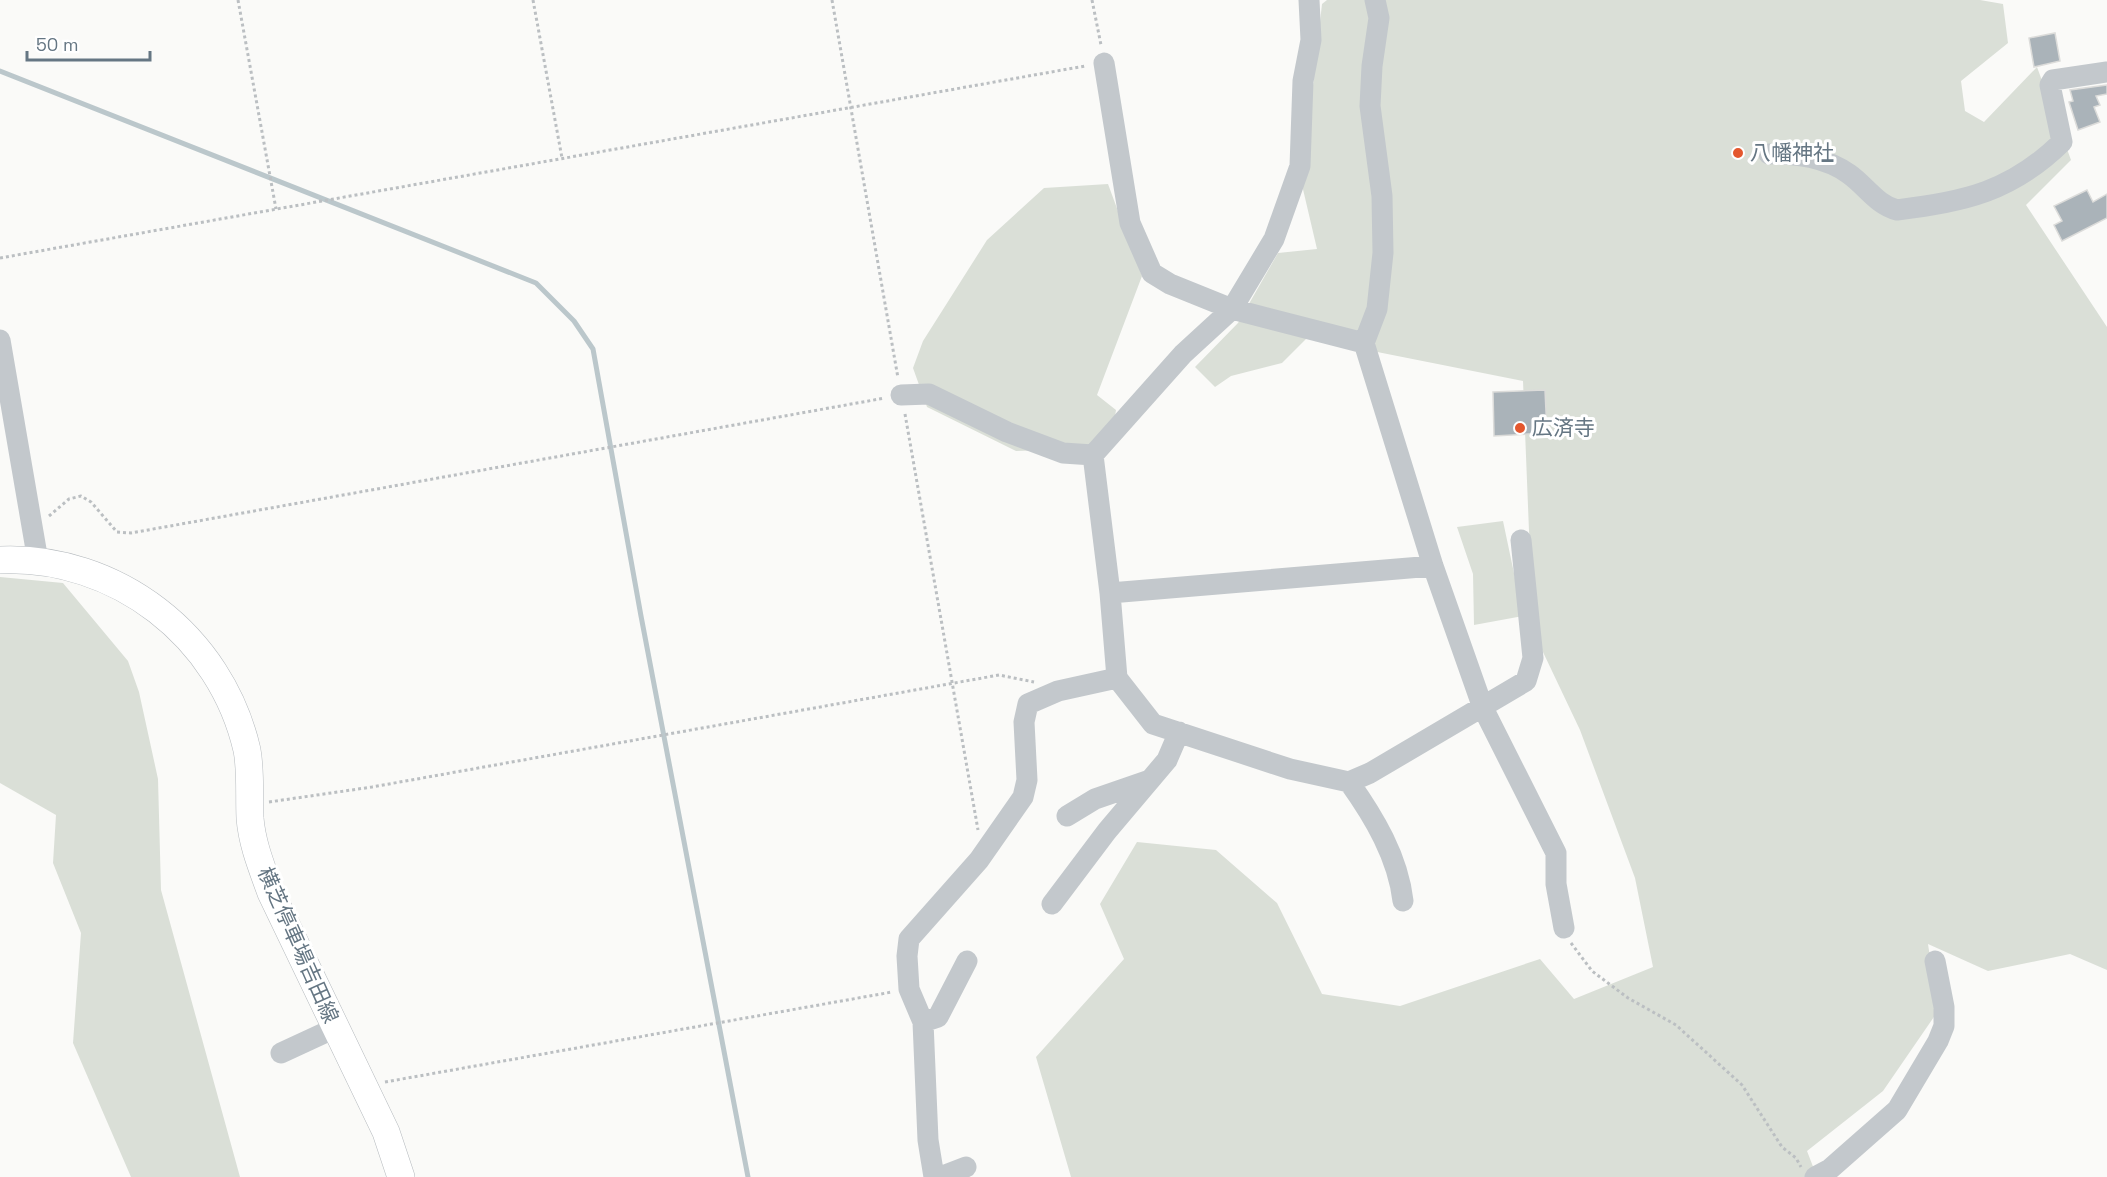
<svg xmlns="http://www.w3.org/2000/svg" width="2107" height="1177" viewBox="0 0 2107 1177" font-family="'Space Grotesk','Noto Sans JP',sans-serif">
  <rect width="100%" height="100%" fill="#fafaf8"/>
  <path fill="#dadfd7" d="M 1327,0 L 1980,0 L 2003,4 L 2008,43 L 1961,81 L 1965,111 L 1984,122 L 2037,67 L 2071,160 L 2026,205 L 2107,327 L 2107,970 L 2070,954 L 1988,971 L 1928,944 L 1938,1011 L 1883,1091 L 1807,1151 L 1817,1177 L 1071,1177 L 1036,1057 L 1124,959 L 1100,904 L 1137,842 L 1216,850 L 1277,903 L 1322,994 L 1400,1006 L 1540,959 L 1574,999 L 1653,967 L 1635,878 L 1580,730 L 1533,631 L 1523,381 L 1307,338 L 1282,363 L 1231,376 L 1215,387 L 1195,367 L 1238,323 L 1278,253 L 1317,249 L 1302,185 L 1322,4 Z
    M 1108,184 L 1142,276 L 1097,395 L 1116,410 L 1110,448 L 1016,451 L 927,407 L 913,368 L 923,341 L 987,240 L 1044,188 Z
    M 1503,521 L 1523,616 L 1474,625 L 1473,574 L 1457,527 Z
    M 0,577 L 63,583 L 128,661 L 139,692 L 158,779 L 161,890 L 240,1177 L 131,1177 L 73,1043 L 81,933 L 53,863 L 56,815 L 0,783 Z"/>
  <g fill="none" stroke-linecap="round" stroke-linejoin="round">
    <path stroke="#bbc7cb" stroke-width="5" d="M 0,71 L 536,283 L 574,321 L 593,349 L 641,616 L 748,1177"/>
  </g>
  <path fill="#aab3b9" stroke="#dcdcda" stroke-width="1.5" d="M 2055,33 L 2060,61 L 2034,67 L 2029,38 Z
    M 2107,85 L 2107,94 L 2096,96 L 2100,105 L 2094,107 L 2100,122 L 2078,130 L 2069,102 L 2073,101 L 2070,90 Z
    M 2087,190 L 2093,202 L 2107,194 L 2107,218 L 2062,241 L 2054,225 L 2062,221 L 2054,206 Z
    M 1545,390 L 1547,433 L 1494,436 L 1493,392 Z"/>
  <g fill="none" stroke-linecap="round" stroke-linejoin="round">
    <g stroke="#b5babe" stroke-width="28">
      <path id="major" d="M 0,560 C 116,555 221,636 247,750 C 251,771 249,796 250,818 C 252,844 262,868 271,893 L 386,1132 L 401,1177"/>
    </g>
    <path stroke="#bbbfc2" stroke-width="3" stroke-dasharray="3 3" stroke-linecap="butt" d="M 238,0 L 276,209
      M 533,0 L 562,158
      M 832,0 L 898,378
      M 1092,0 L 1101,45
      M 0,258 L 1085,66
      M 905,414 L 978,830
      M 49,516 L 69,499 L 81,496 L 91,502 L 117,532 L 131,533 L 885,398
      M 269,802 L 372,787 L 999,675 L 1034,682
      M 1571,943 L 1592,971 L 1628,998 L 1676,1025 L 1742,1085 L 1782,1147 L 1796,1158 L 1801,1167
      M 385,1082 L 892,992"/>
    <path stroke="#c3c8cc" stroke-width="21" d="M 1104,63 L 1130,223 L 1152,273 L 1170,284 L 1232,309 L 1364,343 L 1433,566 L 1483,708 L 1556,853 L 1556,884 L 1564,928
      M 1769,154 C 1796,153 1827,158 1849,174 C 1866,186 1877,205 1897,210 C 1966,201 2011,192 2062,142 L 2050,85 L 2053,80 L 2107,72
      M 0,340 L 38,561
      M 1364,343 L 1377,309 L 1383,253 L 1382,196 L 1370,106 L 1372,66 L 1379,18 L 1375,0
      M 901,395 L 929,394 L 1007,432 L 1063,453 L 1093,455 L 1183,354 L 1232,309 L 1274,239 L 1300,166 L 1303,81 L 1311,40 L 1309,0
      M 1093,455 L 1110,593 L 1117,678
      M 1110,593 L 1433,566
      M 1349,782 C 1374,817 1398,857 1403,901
      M 1067,816 L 1095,799 L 1150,780
      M 1052,904 L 1107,831 L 1167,760 L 1179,732
      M 923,1022 L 938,1017 L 967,961
      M 281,1053 L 335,1028
      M 934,1177 L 928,1140 L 923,1022 L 909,989 L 907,956 L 909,939 L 979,860 L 1023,797 L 1027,780 L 1024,722 L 1028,704 L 1058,691 L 1117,678 L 1153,724 L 1290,769 L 1349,782 L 1370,773 L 1526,681 L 1533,658 L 1521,540
      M 940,1177 L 966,1167
      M 1815,1177 L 1830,1169 L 1897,1110 L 1938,1041 L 1944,1026 L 1944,1007 L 1935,961"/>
    <use href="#major" stroke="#fff" stroke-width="27"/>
  </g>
  <g fill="#e4572e" stroke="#fff" stroke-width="2">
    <circle cx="1738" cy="153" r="6"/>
    <circle cx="1520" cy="428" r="6"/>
  </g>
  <g text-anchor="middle" stroke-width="6" stroke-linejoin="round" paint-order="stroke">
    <g font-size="21" fill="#657683" stroke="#fff" text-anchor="start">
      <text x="1750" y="160">八幡神社</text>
      <text x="1532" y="435">広済寺</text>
    </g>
    <g font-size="21" fill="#657683" stroke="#fff">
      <text transform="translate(298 945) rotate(66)" y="7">横芝停車場吉田線</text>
    </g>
  </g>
  <path d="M27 51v9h123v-9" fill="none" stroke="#657683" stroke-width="3"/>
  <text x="36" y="51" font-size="18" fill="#657683" stroke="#ffffff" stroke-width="4.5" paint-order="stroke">50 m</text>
</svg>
